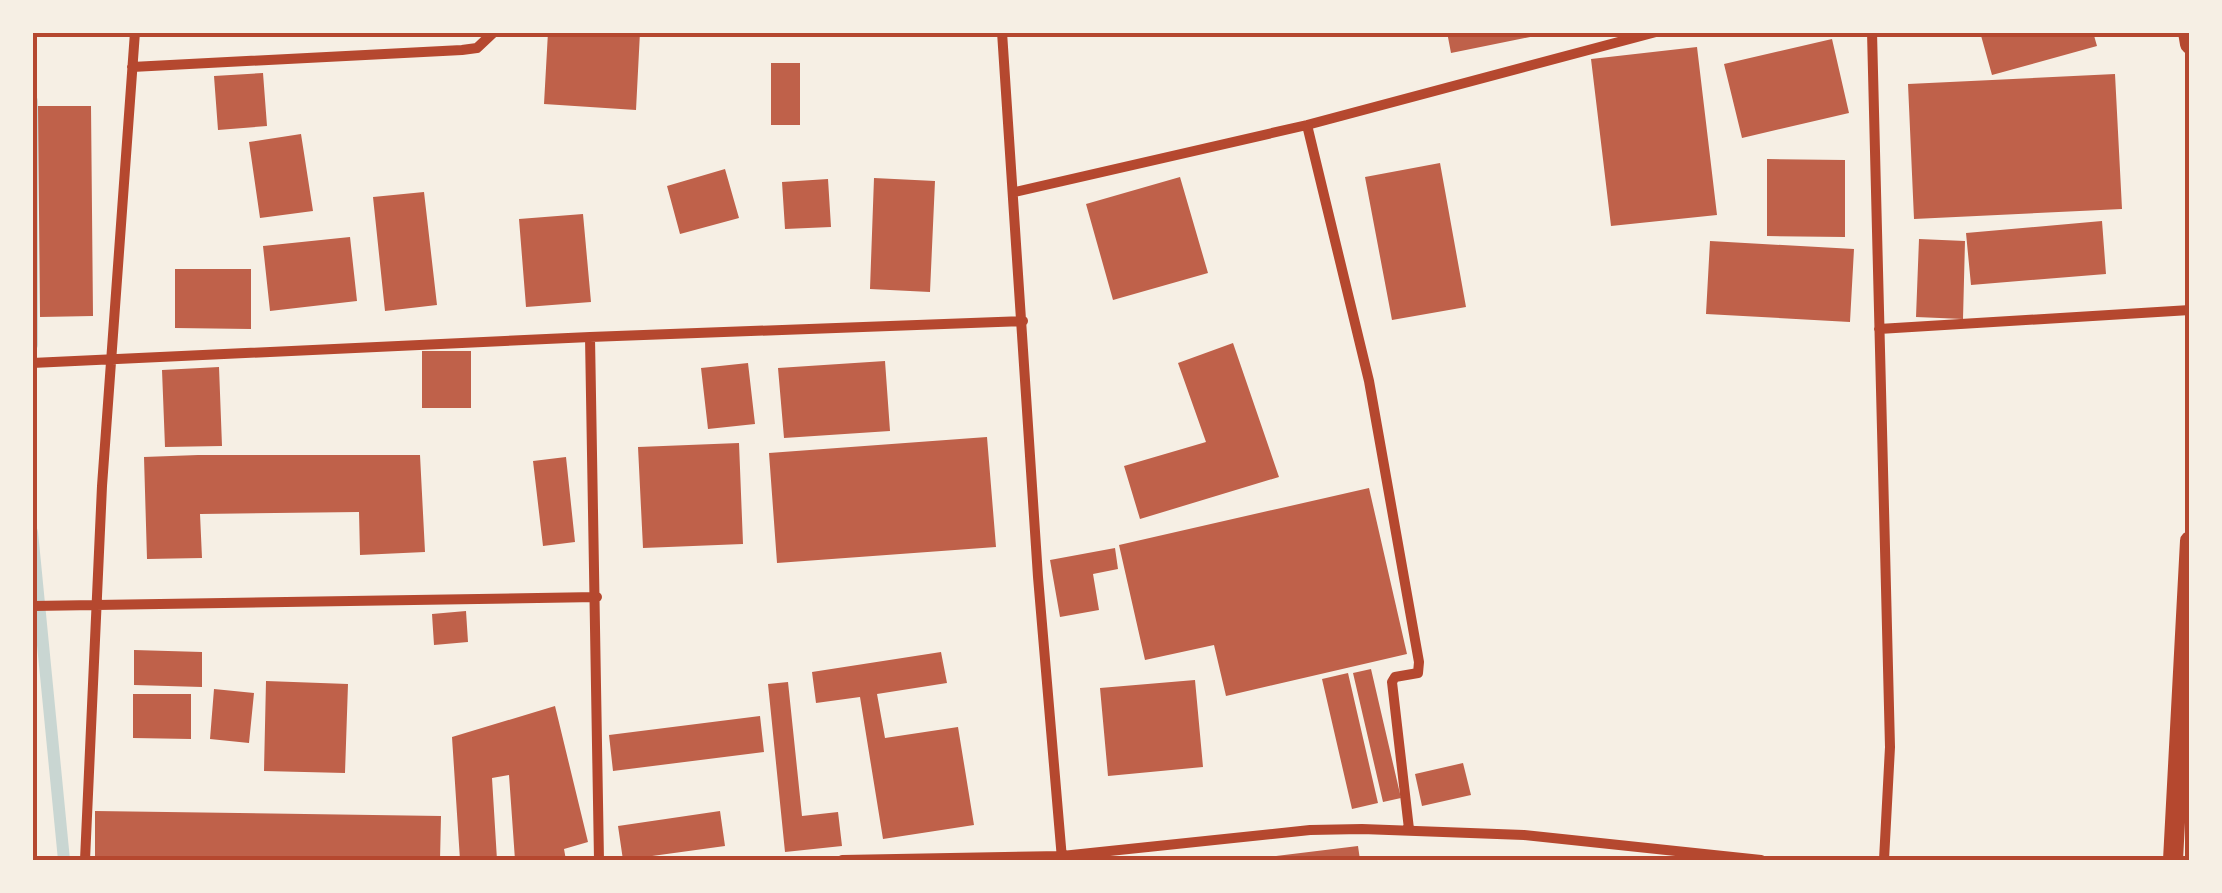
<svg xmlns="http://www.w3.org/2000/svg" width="2222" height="893" viewBox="0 0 2222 893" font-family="Poppins,sans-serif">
  <rect width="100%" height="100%" fill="#f6efe4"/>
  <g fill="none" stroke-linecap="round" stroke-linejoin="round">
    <path stroke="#c9d6d2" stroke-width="12" d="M 32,101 L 32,345
      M 32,532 L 64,860"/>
  </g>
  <path fill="#bf614a" d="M 548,32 L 640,32 L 636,110 L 544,104 Z
    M 1447,32 L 1545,32 L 1545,34 L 1451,53 Z
    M 1980,32 L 2093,32 L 2097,46 L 1992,75 Z
    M 1832,39 L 1849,113 L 1742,138 L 1724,64 Z
    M 1697,47 L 1717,215 L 1611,226 L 1591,59 Z
    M 771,63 L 800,63 L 800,125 L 771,125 Z
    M 263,73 L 267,126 L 218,130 L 214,76 Z
    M 2115,74 L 2122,209 L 1914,219 L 1908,84 Z
    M 38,106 L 91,106 L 93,316 L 40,317 Z
    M 301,134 L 313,211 L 260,218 L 249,142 Z
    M 1767,159 L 1845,160 L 1845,237 L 1767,236 Z
    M 1440,163 L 1466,307 L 1392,320 L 1365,177 Z
    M 725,169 L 739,218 L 680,234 L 667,186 Z
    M 1180,177 L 1208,273 L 1113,300 L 1086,204 Z
    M 874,178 L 935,181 L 930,292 L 870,289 Z
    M 828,179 L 831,227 L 785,229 L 782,182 Z
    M 424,192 L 437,305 L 385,311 L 373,197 Z
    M 583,214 L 591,302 L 526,307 L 519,219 Z
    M 2102,221 L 2106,274 L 1971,285 L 1966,233 Z
    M 350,237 L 357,301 L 270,311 L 263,246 Z
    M 1919,239 L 1965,241 L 1963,319 L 1916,317 Z
    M 1710,241 L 1854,249 L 1850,322 L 1706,314 Z
    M 175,269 L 251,269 L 251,329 L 175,328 Z
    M 1233,343 L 1279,477 L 1140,519 L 1124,466 L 1206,442 L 1178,363 Z
    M 422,351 L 471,351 L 471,408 L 422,408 Z
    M 885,361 L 890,431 L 784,438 L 778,368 Z
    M 748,363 L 755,424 L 708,429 L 701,368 Z
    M 219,367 L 222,446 L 165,447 L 162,370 Z
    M 987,437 L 996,547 L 777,563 L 769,453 Z
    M 739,443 L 743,544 L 643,548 L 638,447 Z
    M 198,455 L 420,455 L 425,552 L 360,555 L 359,512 L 200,514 L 202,558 L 147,559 L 144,457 Z
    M 566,457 L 575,542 L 543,546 L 533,461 Z
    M 1369,488 L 1407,654 L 1226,696 L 1214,645 L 1145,660 L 1119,545 Z
    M 1115,548 L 1118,569 L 1093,574 L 1099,610 L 1060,617 L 1050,560 Z
    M 466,611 L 468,642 L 434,645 L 432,614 Z
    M 134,650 L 202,652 L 202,687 L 134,685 Z
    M 941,652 L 947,683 L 877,694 L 885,738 L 958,727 L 974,825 L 883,839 L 860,697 L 816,703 L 812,672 Z
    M 1371,669 L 1401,798 L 1383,802 L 1353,673 Z
    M 1348,673 L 1378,803 L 1352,809 L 1322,679 Z
    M 1195,680 L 1203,767 L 1108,776 L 1100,688 Z
    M 266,681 L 348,684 L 345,773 L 264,771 Z
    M 788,682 L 802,816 L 838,812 L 842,846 L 785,852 L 768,684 Z
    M 214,689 L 254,693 L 249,743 L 210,739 Z
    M 133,694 L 191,694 L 191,739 L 133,738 Z
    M 555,706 L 588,842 L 564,849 L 566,860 L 515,860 L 509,775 L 492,778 L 497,860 L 460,860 L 452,737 Z
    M 760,716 L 764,752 L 613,771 L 609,735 Z
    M 1463,763 L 1471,795 L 1422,806 L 1415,774 Z
    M 95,811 L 441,816 L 440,860 L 95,860 Z
    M 720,811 L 725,846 L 623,860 L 618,826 Z
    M 1358,846 L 1360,860 L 1276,860 L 1276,856 Z"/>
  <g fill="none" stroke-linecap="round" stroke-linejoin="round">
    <path stroke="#b5482f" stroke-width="10" d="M 1002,32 L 1038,577 L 1062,859
      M 1872,32 L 1890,747 L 1884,860
      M 132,67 L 462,50 L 477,48 L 494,32
      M 1307,125 L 1369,381 L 1419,662 L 1418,673 L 1395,677 L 1392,682 L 1409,829
      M 1015,192 L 1307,125 L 1656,32
      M 1879,329 L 2190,310
      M 590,337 L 599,860
      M 32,363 L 590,337 L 1023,321
      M 32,606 L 597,597
      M 85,860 L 102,486 L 135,32
      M 842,860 L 1062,856 L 1310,830 L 1362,829 L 1524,835 L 1761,860"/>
    <path stroke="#b5482f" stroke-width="20" d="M 2188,32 L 2190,44
      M 2173,860 L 2190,541"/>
  </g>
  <rect width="2222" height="893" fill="none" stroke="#f6efe4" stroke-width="70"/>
  <rect x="35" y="35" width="2152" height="823" fill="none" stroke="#b5482f" stroke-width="4"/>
</svg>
